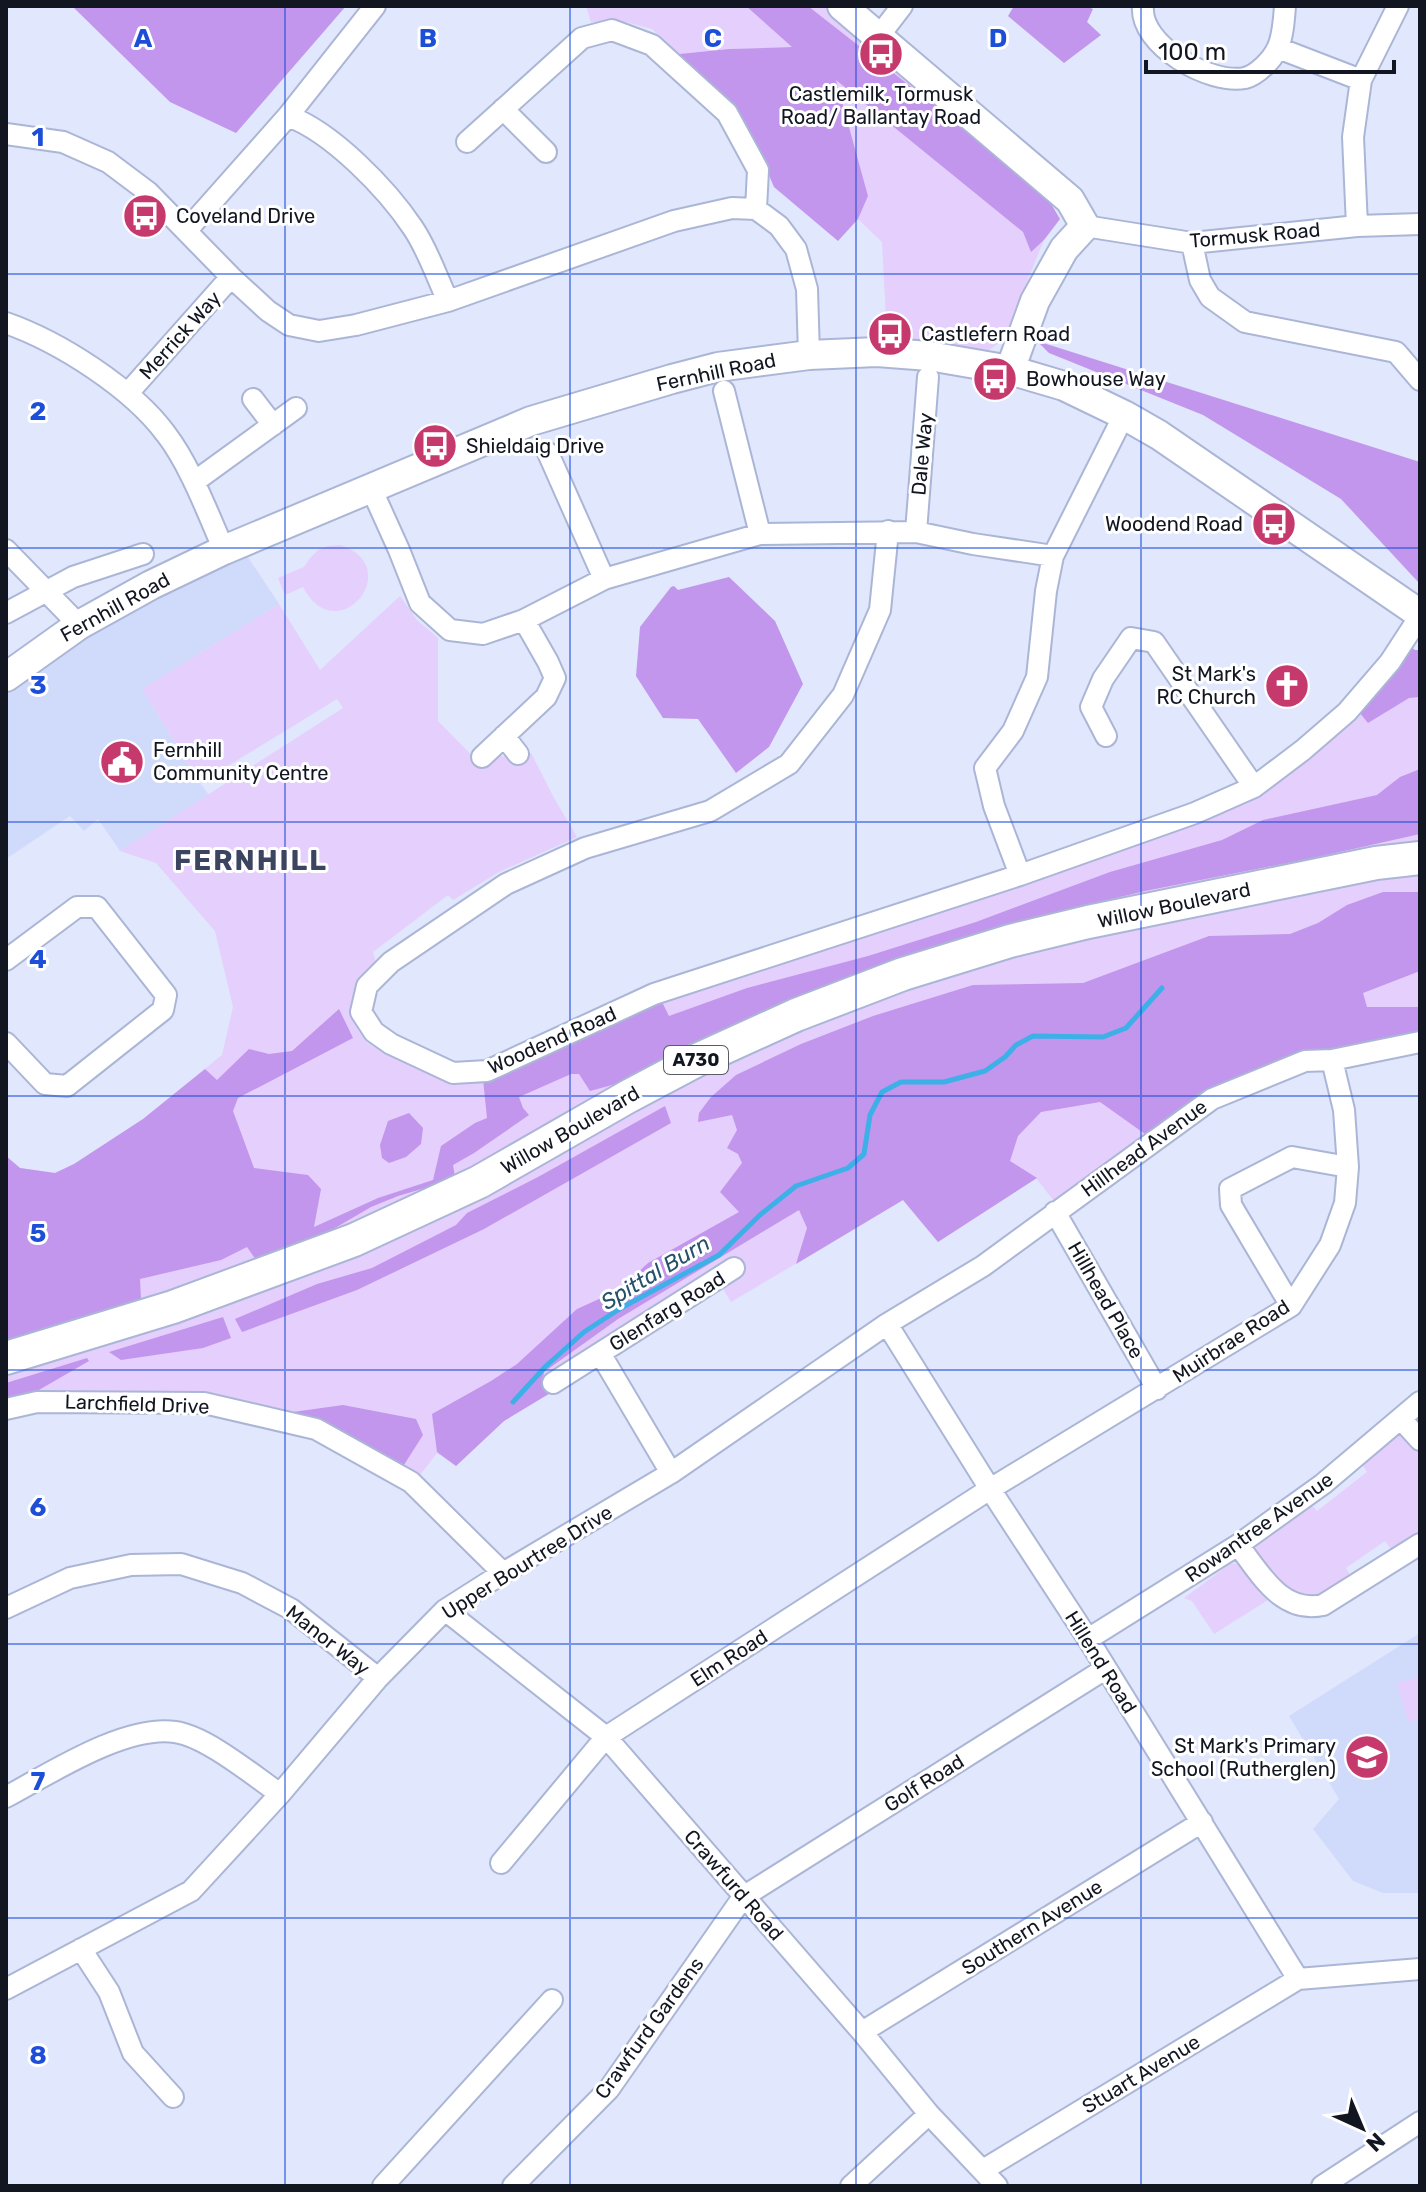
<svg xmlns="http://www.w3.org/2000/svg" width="1426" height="2192" viewBox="0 0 1426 2192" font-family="Rubik,sans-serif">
  <rect width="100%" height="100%" fill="#e1e7fc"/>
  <path fill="#d0dbfb" d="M 246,554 L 279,604 L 142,689 L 200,783 L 209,795 L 120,851 L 98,819 L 84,831 L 70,816 L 6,859 L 6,691 L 81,635 Z
    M 1420,1633 L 1420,1893 L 1383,1893 L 1353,1881 L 1313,1829 L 1339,1799 L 1289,1716 Z"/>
  <path fill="#e5cffc" d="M 586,6 L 746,6 L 793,47 L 729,49 L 679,54 L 652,29 L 626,22 L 591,22 Z
    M 808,6 L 827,6 L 890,57 L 931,103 Z
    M 835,79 L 1023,232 L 1031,251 L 1044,240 L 1009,326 L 1005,339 L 986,352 L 913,339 L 904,325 L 886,318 L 882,242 L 858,219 L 868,196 Z
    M 340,545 C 408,567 336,652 303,587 L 285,595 L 278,578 L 304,567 L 310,558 L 318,550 L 328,546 Z
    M 400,596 L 417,620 L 438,638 L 438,721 L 485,769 L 500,756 L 508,757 L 518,766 L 531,753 L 554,798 L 577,837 L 499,872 L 453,900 L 448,895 L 373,952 L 376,963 C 357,984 342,1007 360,1033 C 362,1035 366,1042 368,1043 C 377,1050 391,1054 401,1059 C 432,1074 449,1084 483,1079 L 662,1002 L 1140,840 L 1331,738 L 1367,704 L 1411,647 L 1415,650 L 1420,650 L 1420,1036 L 1233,1080 L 1179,1109 L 1054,1201 L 1036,1178 L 938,1242 L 903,1200 L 731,1302 L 723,1289 L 732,1262 L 544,1379 L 552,1392 L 504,1421 L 456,1466 L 437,1453 L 417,1479 L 343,1435 L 293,1412 L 197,1399 L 6,1403 L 6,1156 L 20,1168 L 55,1173 L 74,1164 L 143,1119 L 222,1055 L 233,1007 L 215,931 L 156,863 L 120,851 L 343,708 L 337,699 L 200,783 L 142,689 L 279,604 L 320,670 Z
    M 1403,1433 L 1408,1436 L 1420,1452 L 1420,1536 L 1393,1552 L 1385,1541 L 1346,1568 L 1352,1578 L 1324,1597 L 1288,1595 L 1253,1552 L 1253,1546 L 1309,1502 L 1317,1511 L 1367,1472 L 1361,1463 L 1395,1434 Z
    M 1241,1563 L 1268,1600 L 1214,1634 L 1192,1601 L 1184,1598 L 1230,1564 Z
    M 1420,1677 L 1420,1719 L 1408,1722 L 1397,1683 Z"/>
  <path fill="#c296ec" d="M 72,6 L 346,6 L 236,133 L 170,102 Z
    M 746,6 L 808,6 L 1043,190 L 1060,219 L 1044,240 L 1031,252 L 1023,232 L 836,80 L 868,196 L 858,219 L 838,241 L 774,187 L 756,145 L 734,105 L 679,54 L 729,49 L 792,47 Z
    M 1014,6 L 1086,6 L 1093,9 L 1087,22 L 1101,35 L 1064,63 L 1008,16 Z
    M 1037,341 L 1420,462 L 1420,584 L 1341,499 L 1203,415 L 1049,353 Z
    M 729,577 L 775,621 L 803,684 L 769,747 L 736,773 L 698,719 L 663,718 L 636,676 L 640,627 L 671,587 L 674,586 L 678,590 Z
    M 1411,647 L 1415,650 L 1420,650 L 1420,697 L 1409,698 L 1368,723 L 1359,712 Z
    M 1420,769 L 1420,834 L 1313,858 L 1145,891 L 1049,914 L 960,940 L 623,1082 L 590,1091 L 579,1074 L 571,1074 L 519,1097 L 523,1108 L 529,1115 L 474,1153 L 453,1165 L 455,1177 L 442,1183 L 398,1196 L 371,1207 L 318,1238 L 258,1263 L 247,1247 L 221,1260 L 140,1279 L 141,1299 L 6,1342 L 6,1156 L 20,1168 L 55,1173 L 74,1164 L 143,1119 L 205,1069 L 217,1080 L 249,1049 L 269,1054 L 292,1051 L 339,1009 L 353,1038 L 238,1098 L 233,1111 L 254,1168 L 308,1175 L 321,1189 L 314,1227 L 378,1198 L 433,1180 L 441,1146 L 475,1123 L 487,1118 L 483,1079 L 662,1002 L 669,1016 L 747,988 L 868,956 L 976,922 L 1110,872 L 1222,840 L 1263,820 L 1377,795 L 1400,777 Z
    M 1383,892 L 1420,892 L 1420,971 L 1363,993 L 1367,1007 L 1420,1007 L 1420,1036 L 1233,1080 L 1179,1109 L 1145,1134 L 1100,1102 L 1041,1112 L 1018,1136 L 1010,1161 L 1037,1178 L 938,1242 L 903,1200 L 796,1264 L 807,1228 L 799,1210 L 618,1319 L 544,1372 L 543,1380 L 552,1392 L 504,1421 L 456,1466 L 437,1452 L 432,1414 L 491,1381 L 517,1364 L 577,1309 L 619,1290 L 648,1263 L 739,1212 L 720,1192 L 742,1163 L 738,1154 L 727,1148 L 737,1130 L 732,1115 L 698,1122 L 699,1113 L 711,1097 L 736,1075 L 801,1044 L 873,1016 L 973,985 L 1083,983 L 1209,936 L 1290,934 L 1318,923 L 1347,905 Z
    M 665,1106 L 671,1123 L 484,1229 L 357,1290 L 242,1332 L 235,1319 L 317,1284 L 372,1268 L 456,1225 L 467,1213 L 538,1177 Z
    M 409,1113 L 423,1128 L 421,1144 L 406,1157 L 389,1163 L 382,1158 L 380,1145 L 388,1121 Z
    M 223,1317 L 231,1338 L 203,1348 L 121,1360 L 109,1352 Z
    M 87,1358 L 89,1361 L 32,1394 L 6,1403 L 6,1383 Z
    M 343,1405 L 416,1419 L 423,1435 L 402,1468 L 343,1435 L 293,1412 Z"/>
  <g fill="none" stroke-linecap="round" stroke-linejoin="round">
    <path stroke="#3db0e8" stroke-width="5" d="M 513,1402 L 546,1366 L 584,1332 L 621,1308 L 719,1255 L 760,1215 L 796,1186 L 848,1168 L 864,1154 L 870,1115 L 882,1092 L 901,1082 L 944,1082 L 985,1071 L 1005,1057 L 1016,1045 L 1033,1036 L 1103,1037 L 1126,1028 L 1162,988"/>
    <g stroke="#abb6d7" stroke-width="24">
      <path id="street" d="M 1143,6 C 1139,45 1210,85 1245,78 C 1257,75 1272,60 1277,49 C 1283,38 1284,19 1285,6
        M 879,36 L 902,6
        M 1278,48 L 1361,80
        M 503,109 L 546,152
        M 288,116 L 375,6
        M 6,134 L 63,142 L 108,162 L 148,192 L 231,277 L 268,311 L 289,325 L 319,331 L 356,325 L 448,301 L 674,221 L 732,208 L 756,209 L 779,226 L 796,249 L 807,289 L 809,355
        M 467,142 L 582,38 L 612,30 L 652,45 L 727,113 L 758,170 L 756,209
        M 1085,226 L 1192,243 L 1357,226 L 1420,224
        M 1357,226 L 1353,137 L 1361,80 L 1398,6
        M 187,230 L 288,116 C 332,132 387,189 413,228 C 428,250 437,278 448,301
        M 1192,243 L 1200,280 L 1210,297 L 1245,322 L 1396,352 L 1420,380
        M 6,323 C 60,342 132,388 166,434 C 190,465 208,514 224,550
        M 724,391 L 760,534
        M 128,393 L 231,277
        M 253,399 L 273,425
        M 548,453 L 604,579
        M 194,482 L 296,408
        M 371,488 L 399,550 L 420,603 L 450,630 L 483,634 L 524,620 L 604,579 L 760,534 L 916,532 L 973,544 L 1053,556
        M 888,531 L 880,610 L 843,695 L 789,764 L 710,811 L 585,848 L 506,884 L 391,962 L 367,986 L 361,1012 L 374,1032 L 391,1044 L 453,1073 L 487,1071 L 654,994 L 1020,875 L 1195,813 L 1254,787 L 1303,750 L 1347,712 L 1390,662 L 1420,616
        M 916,532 L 928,377
        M 6,550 L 79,625
        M 6,613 L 73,577 L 143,554
        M 504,736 L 518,754
        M 1106,736 L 1091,707 L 1103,679 L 1131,638 L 1154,642 L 1254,787
        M 482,757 L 546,697 L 555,678 L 548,662 L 524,620
        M 1020,875 L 994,806 L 985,768 L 1013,731 L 1037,677 L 1046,591 L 1053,556 L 1124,415
        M 6,960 L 77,907 L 97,907 L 166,995 L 163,1010 L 67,1086 L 45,1084 L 6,1043
        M 1055,1212 L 1157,1389
        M 1291,1306 L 1231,1205 L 1230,1189 L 1292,1157 L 1348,1167
        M 887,1324 L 990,1489 L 1088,1639 L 1298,1979
        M 600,1353 L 671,1473
        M 553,1383 L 734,1268
        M 6,1409 L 37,1402 L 204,1403 L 316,1429 L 411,1482 L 503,1573
        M 1401,1419 L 1420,1440
        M 1238,1545 C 1260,1573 1281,1614 1323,1605 L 1420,1544
        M 6,1608 L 70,1578 L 131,1565 L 181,1564 L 242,1583 L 291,1609 L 378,1678
        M 445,1610 L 606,1737 L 862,2032 L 929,2114 L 997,2186
        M 1088,1639 L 1238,1545 L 1323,1484 L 1420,1402
        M 6,1797 C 51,1773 124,1725 175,1732 C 206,1736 254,1776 280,1794
        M 501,1863 L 606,1737 L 990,1489 L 1291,1306 L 1330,1245 L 1345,1203 L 1348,1167 L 1344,1110 L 1332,1060
        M 81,1949 L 109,1992 L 133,2053 L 173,2097
        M 6,1989 L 191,1891 L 280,1794 L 378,1678 L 445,1610 L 503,1573 L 671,1473 L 887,1324 L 983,1266 L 1212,1099 L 1305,1061 L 1332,1060 L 1420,1042
        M 862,2032 L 1202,1822
        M 983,2170 L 1298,1979 L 1420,1969
        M 383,2186 L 552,2000
        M 513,2186 L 609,2089 L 743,1897 L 1105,1669
        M 851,2186 L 929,2114
        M 1322,2186 L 1420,2122"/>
    </g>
    <g stroke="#abb6d7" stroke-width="32">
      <path id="secondary" d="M 842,6 L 1070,200 L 1085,226 L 1064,249 L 1035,301 L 1010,370
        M 6,677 L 79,625 L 151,585 L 224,550 L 531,421 L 672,379 L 718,367 L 809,355 L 877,352 L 929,356 L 1010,370 L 1064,386 L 1124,415 L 1159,435 L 1420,614"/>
    </g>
    <g stroke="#abb6d7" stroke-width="36">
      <path id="primary" d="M 6,1358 L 173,1307 L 354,1240 L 479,1182 L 629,1096 L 697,1060 L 796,1015 L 903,974 L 1010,941 L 1088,922 L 1376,863 L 1420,858"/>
    </g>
    <use href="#street" stroke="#fff" stroke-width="20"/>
    <use href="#secondary" stroke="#fff" stroke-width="28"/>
    <use href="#primary" stroke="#fff" stroke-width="32"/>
  </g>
  <path fill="none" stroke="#1d4ed8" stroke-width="2" stroke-opacity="0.55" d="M 285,6 L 285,2186M 570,6 L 570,2186M 856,6 L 856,2186M 1141,6 L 1141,2186M 6,274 L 1420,274M 6,548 L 1420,548M 6,822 L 1420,822M 6,1096 L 1420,1096M 6,1370 L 1420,1370M 6,1644 L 1420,1644M 6,1918 L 1420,1918"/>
  <defs>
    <g id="bus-disc" transform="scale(2.3)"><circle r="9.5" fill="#c5396d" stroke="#fff"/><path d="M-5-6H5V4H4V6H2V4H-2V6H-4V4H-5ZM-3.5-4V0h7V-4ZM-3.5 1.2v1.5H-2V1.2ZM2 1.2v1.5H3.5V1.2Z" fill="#fff"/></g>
    <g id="church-disc" transform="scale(2.3)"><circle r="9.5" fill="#c5396d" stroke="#fff"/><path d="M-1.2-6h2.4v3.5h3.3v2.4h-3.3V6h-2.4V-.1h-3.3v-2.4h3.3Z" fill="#fff"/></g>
    <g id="civic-disc" transform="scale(2.3)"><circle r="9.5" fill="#c5396d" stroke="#fff"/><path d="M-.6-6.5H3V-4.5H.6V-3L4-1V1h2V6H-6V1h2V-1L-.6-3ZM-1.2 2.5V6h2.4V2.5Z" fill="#fff"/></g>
    <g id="school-disc" transform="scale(2.3)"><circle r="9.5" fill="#c5396d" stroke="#fff"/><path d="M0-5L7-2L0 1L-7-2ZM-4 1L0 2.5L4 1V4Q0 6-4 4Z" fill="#fff"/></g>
  </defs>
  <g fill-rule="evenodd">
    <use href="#bus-disc" x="881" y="54"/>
    <use href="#bus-disc" x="145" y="216"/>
    <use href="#bus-disc" x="890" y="334"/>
    <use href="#bus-disc" x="995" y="379"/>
    <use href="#bus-disc" x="435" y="446"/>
    <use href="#bus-disc" x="1274" y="524"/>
    <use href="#church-disc" x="1287" y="686"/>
    <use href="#civic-disc" x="122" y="762"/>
    <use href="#school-disc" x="1367" y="1757"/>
  </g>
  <g text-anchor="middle" stroke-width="6" stroke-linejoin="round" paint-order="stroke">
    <rect fill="#fff" stroke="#595c64" stroke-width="2" x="664" y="1046" width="64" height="28" rx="6"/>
    <g font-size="18" font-weight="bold" fill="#121621">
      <text x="696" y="1066">A730</text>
    </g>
    <g font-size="20" fill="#121621" stroke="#fff" text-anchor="start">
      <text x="881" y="101" text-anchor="middle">Castlemilk, Tormusk<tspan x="881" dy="23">Road/ Ballantay Road</tspan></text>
      <text x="176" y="223">Coveland Drive</text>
      <text x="921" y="341">Castlefern Road</text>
      <text x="1026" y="386">Bowhouse Way</text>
      <text x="466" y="453">Shieldaig Drive</text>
      <text x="1243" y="531" text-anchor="end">Woodend Road</text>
      <text x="1256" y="681" text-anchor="end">St Mark's<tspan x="1256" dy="23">RC Church</tspan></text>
      <text x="153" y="757">Fernhill<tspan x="153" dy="23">Community Centre</tspan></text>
      <text x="1336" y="1753" text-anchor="end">St Mark's Primary<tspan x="1336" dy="23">School (Rutherglen)</tspan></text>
    </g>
    <g font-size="20" fill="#121621" stroke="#fff">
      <text transform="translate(1255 235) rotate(-5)" y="7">Tormusk Road</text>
      <text transform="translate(180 335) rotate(-48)" y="7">Merrick Way</text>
      <text transform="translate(716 372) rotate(-12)" y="7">Fernhill Road</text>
      <text transform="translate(922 454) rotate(-85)" y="7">Dale Way</text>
      <text transform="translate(115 607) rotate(-29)" y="7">Fernhill Road</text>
      <text transform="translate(1174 905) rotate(-12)" y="7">Willow Boulevard</text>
      <text transform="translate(552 1040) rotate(-24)" y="7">Woodend Road</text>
      <text transform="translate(570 1130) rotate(-30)" y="7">Willow Boulevard</text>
      <text transform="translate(1144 1148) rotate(-36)" y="7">Hillhead Avenue</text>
      <text transform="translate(1106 1300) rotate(60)" y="7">Hillhead Place</text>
      <text transform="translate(667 1311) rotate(-32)" y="7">Glenfarg Road</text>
      <text transform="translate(1231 1341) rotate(-33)" y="7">Muirbrae Road</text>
      <text transform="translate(137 1404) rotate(2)" y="7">Larchfield Drive</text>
      <text transform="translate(1259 1527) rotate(-35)" y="7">Rowantree Avenue</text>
      <text transform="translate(527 1562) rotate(-32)" y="7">Upper Bourtree Drive</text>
      <text transform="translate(328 1640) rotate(38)" y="7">Manor Way</text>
      <text transform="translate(729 1658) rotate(-33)" y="7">Elm Road</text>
      <text transform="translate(1101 1662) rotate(58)" y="7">Hillend Road</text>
      <text transform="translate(924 1783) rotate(-32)" y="7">Golf Road</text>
      <text transform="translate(734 1885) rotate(49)" y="7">Crawfurd Road</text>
      <text transform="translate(1032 1927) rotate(-32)" y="7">Southern Avenue</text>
      <text transform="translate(649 2028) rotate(-54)" y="7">Crawfurd Gardens</text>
      <text transform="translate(1141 2074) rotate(-31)" y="7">Stuart Avenue</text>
    </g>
    <g font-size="22" font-style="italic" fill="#25526a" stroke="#fff">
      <text transform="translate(655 1272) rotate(-31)" y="8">Spittal Burn</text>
    </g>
    <g font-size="28" font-weight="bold" letter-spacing="2" fill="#3c4560" stroke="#fff">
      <text x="251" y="870">FERNHILL</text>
    </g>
  </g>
  <g font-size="26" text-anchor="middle" font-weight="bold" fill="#1d4ed8" stroke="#fff" stroke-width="6" stroke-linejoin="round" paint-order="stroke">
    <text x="143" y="47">A</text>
    <text x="428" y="47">B</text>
    <text x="713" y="47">C</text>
    <text x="998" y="47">D</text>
    <text x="38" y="146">1</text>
    <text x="38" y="420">2</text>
    <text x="38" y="694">3</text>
    <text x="38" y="968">4</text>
    <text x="38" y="1242">5</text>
    <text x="38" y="1516">6</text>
    <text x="38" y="1790">7</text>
    <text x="38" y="2064">8</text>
  </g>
  <rect width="1426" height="2192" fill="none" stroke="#121621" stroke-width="16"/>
  <g transform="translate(1362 2128) rotate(136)" stroke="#ffffff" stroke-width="6" paint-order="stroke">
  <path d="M0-6L14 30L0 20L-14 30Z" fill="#121621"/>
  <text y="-12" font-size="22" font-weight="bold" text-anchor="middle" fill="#121621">N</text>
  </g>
  <path d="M1146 60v12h248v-12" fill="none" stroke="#121621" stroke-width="4"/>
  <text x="1158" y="60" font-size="24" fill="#121621" stroke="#ffffff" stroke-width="6" paint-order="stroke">100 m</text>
</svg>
